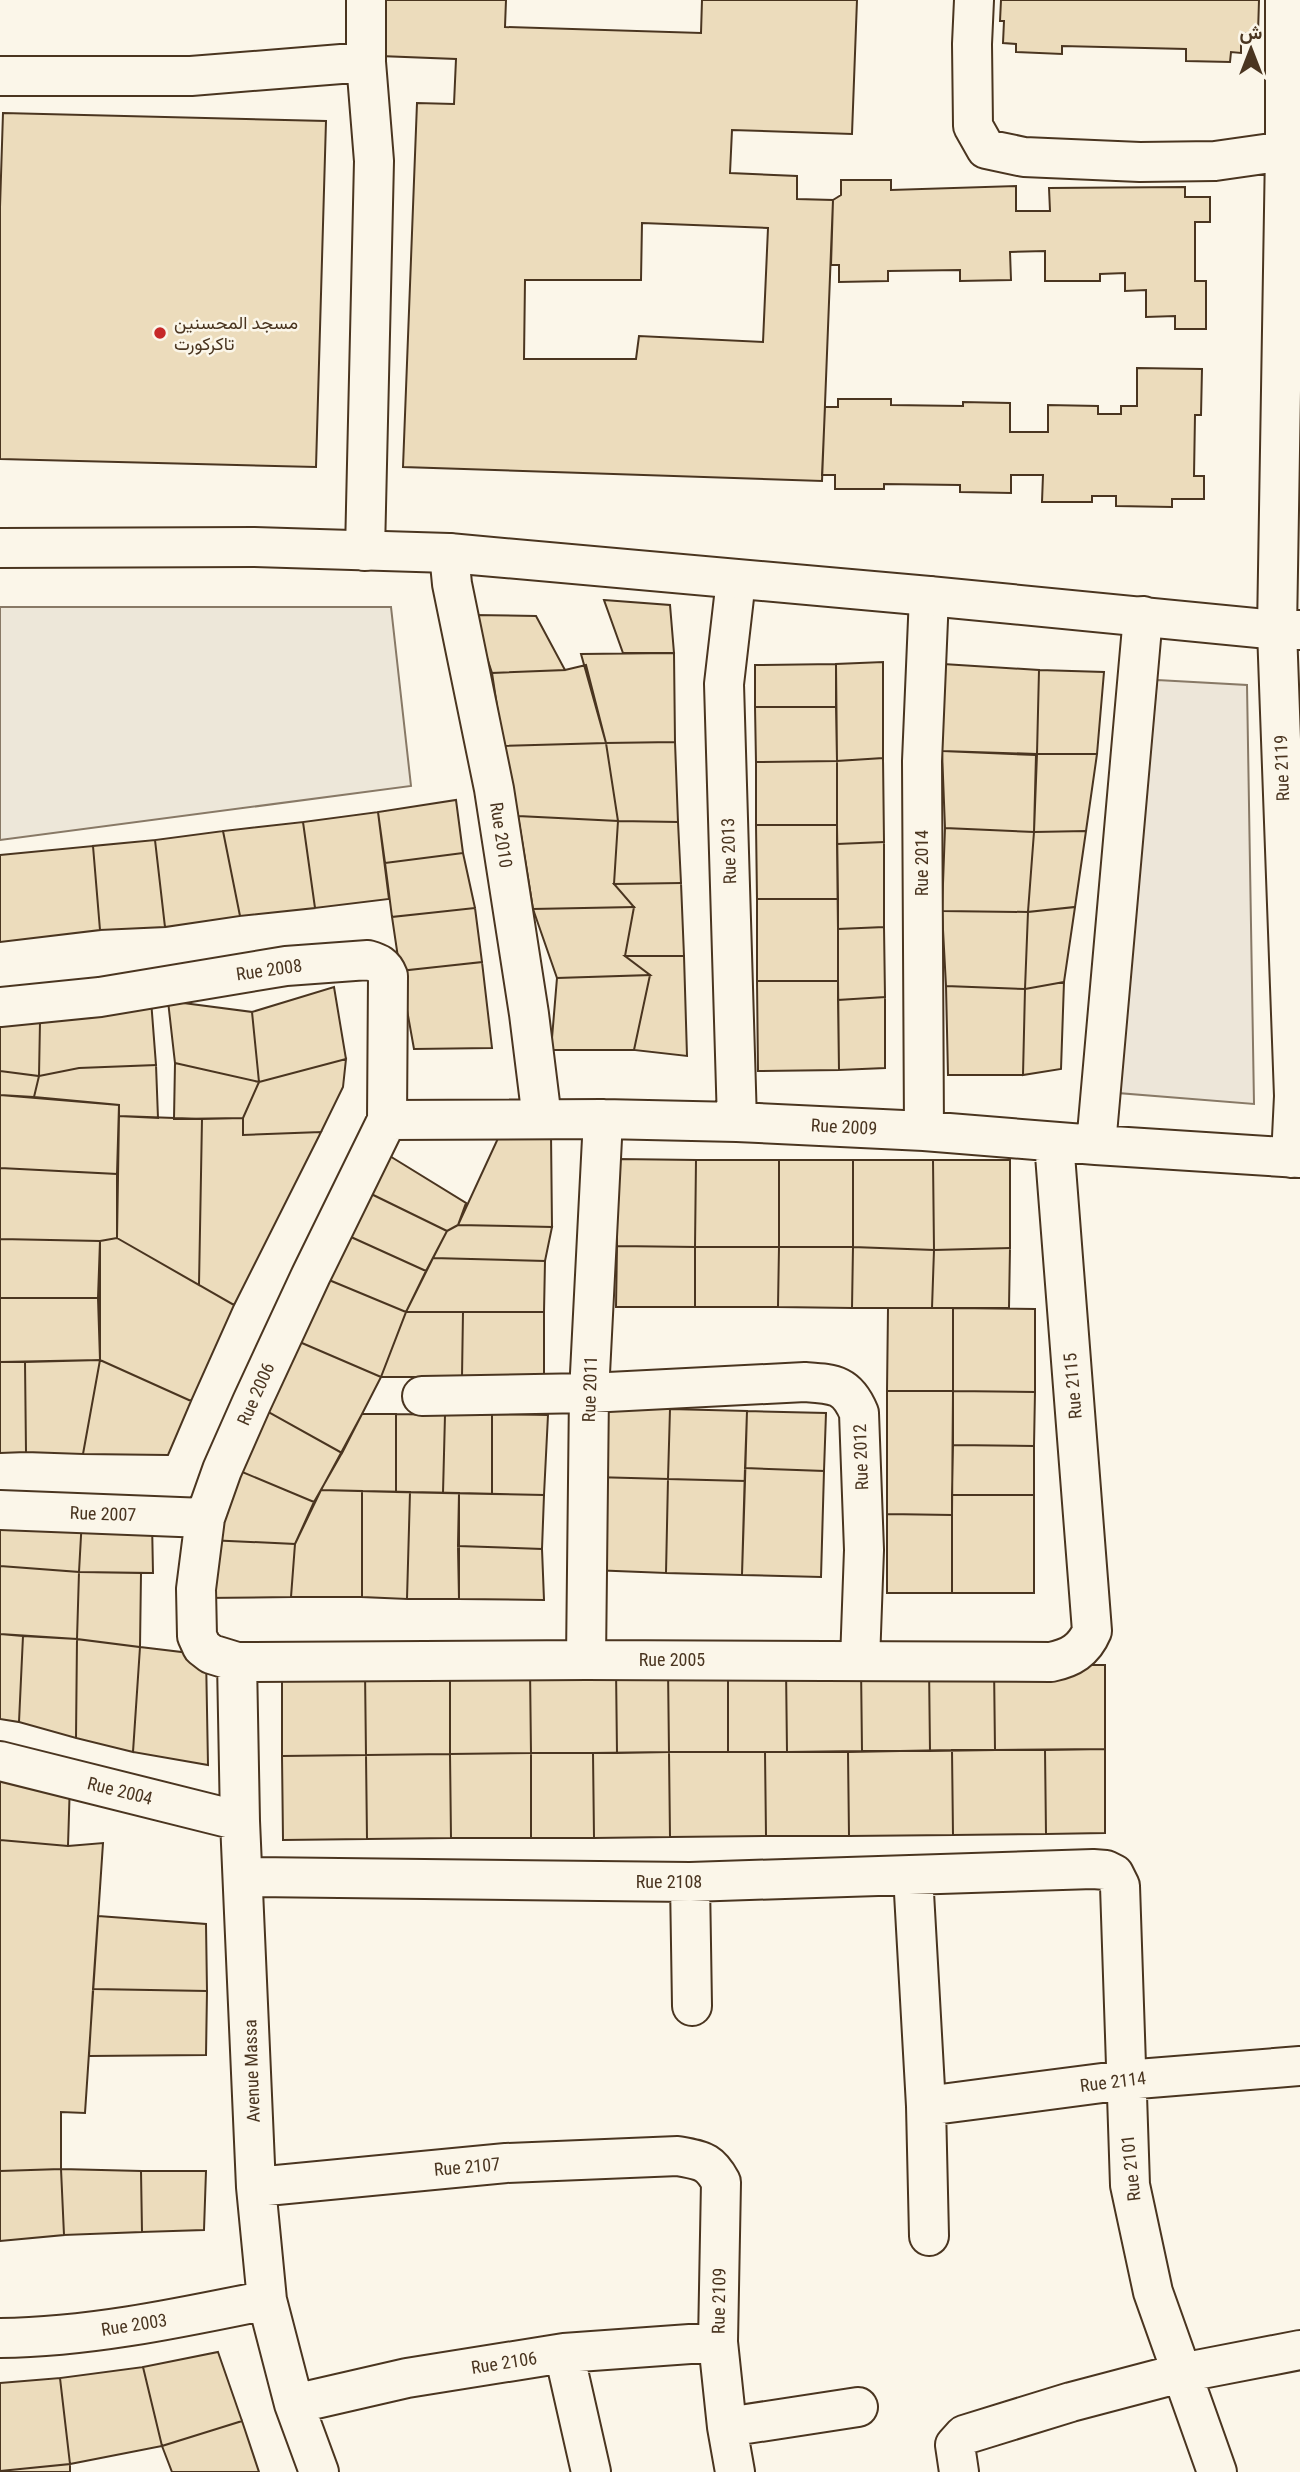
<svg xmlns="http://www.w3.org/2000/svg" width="1300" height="2472" viewBox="0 0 1300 2472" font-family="'Roboto Condensed',Vazirmatn,sans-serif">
  <rect width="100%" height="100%" fill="#fbf6e9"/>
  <path fill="#ede6d9" stroke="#887966" stroke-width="2" d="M 1157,680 L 1247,685 L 1254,1104 L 1118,1093 Z"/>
  <path fill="#ede7d9" stroke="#887966" stroke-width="2" d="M 0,607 L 391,607 L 411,786 L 0,840 Z"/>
  <path fill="#ecdcbc" stroke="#4a3520" stroke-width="2" fill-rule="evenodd" d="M 382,0 L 506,0 L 505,27 L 701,33 L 702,0 L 857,0 L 852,134 L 732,130 L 730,173 L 797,176 L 797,199 L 833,200 L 822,481 L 403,467 L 417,103 L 454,104 L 456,59 L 380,56 ZM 642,223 L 768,228 L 763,342 L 639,336 L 636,359 L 524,359 L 525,280 L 641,280 Z
    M 1001,0 L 1259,0 L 1258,34 L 1241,33 L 1241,53 L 1231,52 L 1230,62 L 1186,61 L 1186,49 L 1062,46 L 1062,54 L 1016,52 L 1016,44 L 1003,43 L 1004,21 L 1000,21 Z
    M 3,113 L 326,121 L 316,467 L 0,459 L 0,207 Z
    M 841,180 L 891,180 L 891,190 L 1016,186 L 1016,211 L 1050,211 L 1049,188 L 1185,187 L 1185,197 L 1210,197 L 1210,222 L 1195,222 L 1195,281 L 1206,281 L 1206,329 L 1175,329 L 1175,316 L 1146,317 L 1146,290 L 1125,291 L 1125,273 L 1100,274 L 1100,281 L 1045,281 L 1045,251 L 1010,252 L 1011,280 L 960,281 L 960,270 L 888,271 L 888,281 L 839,282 L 839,265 L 831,265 L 833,200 L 841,195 Z
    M 1137,368 L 1202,369 L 1201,415 L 1195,415 L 1194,476 L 1204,476 L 1204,499 L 1172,499 L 1172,507 L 1116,506 L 1116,496 L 1092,496 L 1092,502 L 1042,502 L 1043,475 L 1011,475 L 1011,493 L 960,492 L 960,485 L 884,484 L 884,489 L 835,489 L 835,475 L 822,475 L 825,407 L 838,407 L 838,399 L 891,399 L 891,405 L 963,406 L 963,402 L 1010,403 L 1010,432 L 1048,432 L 1048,405 L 1098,406 L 1098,414 L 1121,414 L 1121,406 L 1137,406 Z
    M 604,600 L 670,605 L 674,653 L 623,653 Z
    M 473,615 L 536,616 L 565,670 L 492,673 Z
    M 674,653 L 675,742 L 606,743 L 581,654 Z
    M 883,662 L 883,758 L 837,761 L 836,664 Z
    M 836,664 L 836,707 L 755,707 L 755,665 Z
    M 943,664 L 1039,670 L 1037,754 L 942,751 Z
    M 586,665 L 606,743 L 503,746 L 492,673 L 565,670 Z
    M 1039,670 L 1104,672 L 1097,754 L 1037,754 Z
    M 755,707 L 836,707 L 837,761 L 756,762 Z
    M 675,742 L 678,822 L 618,821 L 606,743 Z
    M 606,743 L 618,821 L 518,816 L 503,746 Z
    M 942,751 L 1036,755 L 1034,832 L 945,828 Z
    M 1037,754 L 1097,754 L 1086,831 L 1034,832 Z
    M 883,758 L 884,842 L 837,844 L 837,761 Z
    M 837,761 L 837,825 L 756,825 L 756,762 Z
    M 456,800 L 463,853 L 385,863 L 378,812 Z
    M 378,812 L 389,899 L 315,908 L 303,822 Z
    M 518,816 L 618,821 L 614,884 L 634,907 L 533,909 Z
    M 618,821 L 678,822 L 681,883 L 614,884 Z
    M 303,822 L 315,908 L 240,916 L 223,831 Z
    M 756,825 L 837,825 L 838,899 L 757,899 Z
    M 945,828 L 1034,832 L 1028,912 L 942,911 Z
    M 223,831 L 240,916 L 165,927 L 155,840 Z
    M 1086,831 L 1075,907 L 1028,912 L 1034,832 Z
    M 155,840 L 165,927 L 100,930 L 93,846 Z
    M 884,842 L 884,927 L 838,929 L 837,844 Z
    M 93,846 L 100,930 L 0,942 L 0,855 Z
    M 463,853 L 475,908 L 392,917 L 385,863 Z
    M 681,883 L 684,956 L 625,956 L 634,907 L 614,884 Z
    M 757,899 L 838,899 L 838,981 L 757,981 Z
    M 634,907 L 625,956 L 650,975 L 557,978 L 533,909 Z
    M 1075,907 L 1064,982 L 1025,989 L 1028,912 Z
    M 475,908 L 482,962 L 400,971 L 392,917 Z
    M 942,911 L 1028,912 L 1025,989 L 946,986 Z
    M 884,927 L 885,997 L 838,1000 L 838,929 Z
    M 625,956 L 684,956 L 687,1056 L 634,1050 L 650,975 Z
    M 482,962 L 492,1048 L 414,1049 L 400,971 Z
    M 650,975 L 634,1050 L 551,1050 L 557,978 Z
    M 757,981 L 838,981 L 839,1070 L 758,1071 Z
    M 1064,982 L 1061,1069 L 1023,1075 L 1025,989 Z
    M 946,986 L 1025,989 L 1023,1075 L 948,1075 Z
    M 334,987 L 346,1059 L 259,1082 L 252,1012 Z
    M 885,997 L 885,1068 L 839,1070 L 838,1000 Z
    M 151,1000 L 156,1065 L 79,1068 L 39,1076 L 40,1022 Z
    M 168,1001 L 252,1012 L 259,1082 L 175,1063 Z
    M 0,1021 L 40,1022 L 39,1076 L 0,1071 Z
    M 346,1059 L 343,1087 L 321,1132 L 243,1135 L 243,1118 L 259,1082 Z
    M 175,1063 L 259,1082 L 243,1118 L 174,1119 Z
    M 156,1065 L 158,1118 L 119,1116 L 119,1105 L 34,1097 L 39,1076 L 79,1068 Z
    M 0,1071 L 39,1076 L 34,1097 L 0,1095 Z
    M 0,1095 L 119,1105 L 117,1174 L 0,1168 Z
    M 119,1116 L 202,1119 L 199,1285 L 117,1238 Z
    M 243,1118 L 243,1135 L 321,1132 L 234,1305 L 199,1285 L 202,1119 Z
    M 500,1134 L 551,1134 L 552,1227 L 458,1225 Z
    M 380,1150 L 466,1203 L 458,1225 L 447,1231 L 361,1189 Z
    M 617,1159 L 696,1160 L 695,1247 L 617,1246 Z
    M 696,1160 L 779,1160 L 779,1247 L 695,1247 Z
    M 779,1160 L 853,1160 L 853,1247 L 779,1247 Z
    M 853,1160 L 933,1160 L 934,1250 L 853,1247 Z
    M 933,1160 L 1010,1160 L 1010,1248 L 934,1250 Z
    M 0,1168 L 117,1174 L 117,1238 L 100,1241 L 0,1239 Z
    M 361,1189 L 447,1231 L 426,1271 L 340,1232 Z
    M 458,1225 L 552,1227 L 545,1261 L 433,1258 L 447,1231 Z
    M 340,1232 L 426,1271 L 406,1312 L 317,1275 Z
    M 117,1238 L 234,1305 L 191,1401 L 100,1360 L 100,1241 Z
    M 0,1239 L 100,1241 L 98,1298 L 0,1298 Z
    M 617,1246 L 695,1247 L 695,1307 L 616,1307 Z
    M 695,1247 L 779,1247 L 778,1307 L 695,1307 Z
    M 779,1247 L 853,1247 L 852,1308 L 778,1307 Z
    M 853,1247 L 934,1250 L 932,1308 L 852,1308 Z
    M 1010,1248 L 1009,1308 L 932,1308 L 934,1250 Z
    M 433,1258 L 545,1261 L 544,1312 L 406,1312 Z
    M 317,1275 L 406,1312 L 381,1377 L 288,1337 Z
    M 0,1298 L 98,1298 L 100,1360 L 0,1362 Z
    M 888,1308 L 953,1308 L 953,1391 L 887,1391 Z
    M 953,1308 L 1035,1309 L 1035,1392 L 953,1391 Z
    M 406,1312 L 463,1312 L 462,1377 L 381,1377 Z
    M 463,1312 L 544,1312 L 544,1376 L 462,1377 Z
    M 288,1337 L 381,1377 L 342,1453 L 256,1405 Z
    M 100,1360 L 83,1454 L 26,1452 L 25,1362 Z
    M 100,1360 L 191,1401 L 168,1455 L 83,1454 Z
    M 0,1362 L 25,1362 L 26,1452 L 0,1453 Z
    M 887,1391 L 953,1391 L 952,1515 L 887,1514 Z
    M 953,1391 L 1035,1392 L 1034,1446 L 953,1445 Z
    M 256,1405 L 342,1453 L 314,1502 L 228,1466 Z
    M 595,1407 L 670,1409 L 668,1479 L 593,1477 Z
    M 670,1409 L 747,1411 L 745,1481 L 668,1479 Z
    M 747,1411 L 826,1413 L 824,1471 L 745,1468 Z
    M 362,1414 L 396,1414 L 396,1492 L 321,1490 Z
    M 396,1414 L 445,1415 L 443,1493 L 396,1492 Z
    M 492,1414 L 548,1415 L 544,1495 L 492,1494 Z
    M 492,1414 L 492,1494 L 443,1493 L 445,1415 Z
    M 953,1445 L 1034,1446 L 1034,1495 L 952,1495 Z
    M 228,1466 L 314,1502 L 295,1544 L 208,1540 Z
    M 745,1468 L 824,1471 L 821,1577 L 742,1575 Z
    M 593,1477 L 668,1479 L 666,1573 L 591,1570 Z
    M 668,1479 L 745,1481 L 742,1575 L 666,1573 Z
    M 321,1490 L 362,1491 L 362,1597 L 291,1597 L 295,1544 Z
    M 362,1491 L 410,1492 L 407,1599 L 362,1597 Z
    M 410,1492 L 459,1493 L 459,1599 L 407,1599 Z
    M 459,1493 L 544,1495 L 542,1549 L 458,1546 Z
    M 952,1495 L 1034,1495 L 1034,1593 L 952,1593 Z
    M 0,1513 L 82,1518 L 79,1572 L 0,1566 Z
    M 887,1514 L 952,1515 L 952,1593 L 887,1593 Z
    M 82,1518 L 152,1521 L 153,1573 L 79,1572 Z
    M 208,1540 L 295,1544 L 291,1597 L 204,1598 Z
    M 458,1546 L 542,1549 L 544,1600 L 459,1599 Z
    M 0,1566 L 79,1572 L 77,1639 L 0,1634 Z
    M 79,1572 L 141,1573 L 140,1647 L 77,1639 Z
    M 0,1634 L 23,1636 L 19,1722 L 0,1719 Z
    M 23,1636 L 77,1639 L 76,1738 L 19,1722 Z
    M 77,1639 L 140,1647 L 133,1752 L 76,1738 Z
    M 140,1647 L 206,1655 L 208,1765 L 133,1752 Z
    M 929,1665 L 930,1751 L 862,1751 L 861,1666 Z
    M 929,1665 L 994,1665 L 995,1750 L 930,1751 Z
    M 994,1665 L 1105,1665 L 1105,1749 L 995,1750 Z
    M 861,1666 L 862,1751 L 787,1752 L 786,1667 Z
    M 728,1667 L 728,1752 L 669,1752 L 668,1668 Z
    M 728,1667 L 786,1667 L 787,1752 L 728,1752 Z
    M 616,1668 L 668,1668 L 669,1752 L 617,1753 Z
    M 616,1668 L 617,1753 L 531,1753 L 530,1669 Z
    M 530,1669 L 531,1753 L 450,1754 L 450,1670 Z
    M 450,1670 L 450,1754 L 366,1755 L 365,1671 Z
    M 282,1671 L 365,1671 L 366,1755 L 282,1756 Z
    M 1105,1749 L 1105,1833 L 1046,1834 L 1045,1750 Z
    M 952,1750 L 1045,1750 L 1046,1834 L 953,1835 Z
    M 952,1750 L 953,1835 L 849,1836 L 848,1752 Z
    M 669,1752 L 765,1752 L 766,1836 L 670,1837 Z
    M 669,1752 L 670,1837 L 594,1838 L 593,1753 Z
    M 765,1752 L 848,1752 L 849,1836 L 766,1836 Z
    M 531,1753 L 531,1838 L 451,1838 L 450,1754 Z
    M 531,1753 L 593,1753 L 594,1838 L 531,1838 Z
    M 450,1754 L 451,1838 L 367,1839 L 366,1755 Z
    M 366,1755 L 367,1839 L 283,1840 L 282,1756 Z
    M 0,1763 L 70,1781 L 68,1846 L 0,1840 Z
    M 0,1840 L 68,1846 L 103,1843 L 85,2113 L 61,2112 L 61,2169 L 0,2171 Z
    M 98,1916 L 206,1924 L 207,1991 L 93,1989 Z
    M 93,1989 L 207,1991 L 206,2055 L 89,2056 Z
    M 61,2169 L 64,2235 L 0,2241 L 0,2171 Z
    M 61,2169 L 141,2171 L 142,2232 L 64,2235 Z
    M 141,2171 L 206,2171 L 204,2230 L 142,2232 Z
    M 218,2352 L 242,2421 L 162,2446 L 143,2367 Z
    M 143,2367 L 162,2446 L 70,2464 L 60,2378 Z
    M 60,2378 L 70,2464 L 0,2471 L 0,2383 Z
    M 242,2421 L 259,2472 L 172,2472 L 162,2446 Z
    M 70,2464 L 70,2472 L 0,2472 L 0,2471 Z"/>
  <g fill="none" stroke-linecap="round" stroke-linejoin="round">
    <g stroke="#4a3520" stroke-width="42">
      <path id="minor" d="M 974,0 L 972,44 L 973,126 L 986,149 L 1024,157 L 1140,162 L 1215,161 L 1285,151
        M 1285,0 L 1285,151 L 1277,630 L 1294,1096 L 1291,1158
        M 0,76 L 191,76 L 366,62
        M 365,551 L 374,161 L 366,62 L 366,0
        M 449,553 L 452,584 L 494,789 L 529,1014 L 542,1119
        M 736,580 L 724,684 L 737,1122
        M 0,1007 L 100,997 L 286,966 L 368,960 C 378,963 384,965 388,976 L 387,1120 L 311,1275 L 252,1402 L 222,1470 L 205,1518 L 196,1589 L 197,1636 L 202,1647 L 211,1654 L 237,1662 L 586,1660 L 1051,1662 C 1071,1658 1084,1650 1092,1631 L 1054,1142
        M 387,1120 L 603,1119 L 737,1122 L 924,1131 L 1096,1145 L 1300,1158
        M 924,1131 L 922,761 L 929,596
        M 1096,1145 L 1143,616
        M 422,1396 L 589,1393 L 805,1382 C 834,1384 847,1384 859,1413 L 864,1550 L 860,1661
        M 0,1510 L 205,1518
        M 586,1660 L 589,1393 L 603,1119
        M 237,1662 L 240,1821 L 256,2187 L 267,2300 L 294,2404 L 319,2472
        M 0,1761 L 240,1821
        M 913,1875 L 926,2106 L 929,2236
        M 244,1877 L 690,1882 L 1093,1869 L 1106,1870 L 1114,1874 L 1120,1886 L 1130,2185 L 1153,2292 L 1217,2472
        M 690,1882 L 692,2006
        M 926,2106 L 1125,2080 L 1300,2066
        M 256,2187 L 506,2163 L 678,2156 C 702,2161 709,2160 721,2182 L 718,2342 L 727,2427 L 735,2472
        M 0,2338 C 90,2337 179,2318 267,2300
        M 564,2353 L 591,2472
        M 294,2404 L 407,2378 L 564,2353 L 718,2342
        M 727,2427 L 858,2407
        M 959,2472 L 955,2445 L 964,2435 L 1071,2402 L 1181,2373 L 1300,2350"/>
    </g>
    <g stroke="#4a3520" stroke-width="42">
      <path id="tertiary" d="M 0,548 L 254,547 L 449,553 L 929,596 L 1277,630 L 1300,630"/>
    </g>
    <use href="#minor" stroke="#fbf6e9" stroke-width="38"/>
    <use href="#tertiary" stroke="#fbf6e9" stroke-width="38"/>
  </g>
  <circle fill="#c62828" stroke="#fbf6e9" stroke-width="2.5" cx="160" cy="333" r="7"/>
  <g text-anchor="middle" stroke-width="5" stroke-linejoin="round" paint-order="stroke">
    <g font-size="18" fill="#4a3520" stroke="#fbf6e9" text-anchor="start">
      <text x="174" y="329">مسجد المحسنين<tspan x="174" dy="21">تاكركورت</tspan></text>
    </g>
    <g font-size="18" fill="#4a3520" stroke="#fbf6e9">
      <text transform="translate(1282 768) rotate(-92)" y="6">Rue 2119</text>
      <text transform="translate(501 835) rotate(81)" y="6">Rue 2010</text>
      <text transform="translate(729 851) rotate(-92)" y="6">Rue 2013</text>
      <text transform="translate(922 863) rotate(-90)" y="6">Rue 2014</text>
      <text transform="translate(269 970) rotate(-8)" y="6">Rue 2008</text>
      <text transform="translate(844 1127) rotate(3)" y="6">Rue 2009</text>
      <text transform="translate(1073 1386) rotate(-95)" y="6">Rue 2115</text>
      <text transform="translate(590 1389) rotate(-88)" y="6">Rue 2011</text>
      <text transform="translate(256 1394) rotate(-66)" y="6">Rue 2006</text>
      <text transform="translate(861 1457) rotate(-92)" y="6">Rue 2012</text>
      <text transform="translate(103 1514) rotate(2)" y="6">Rue 2007</text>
      <text x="672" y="1666">Rue 2005</text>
      <text transform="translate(120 1791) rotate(14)" y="6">Rue 2004</text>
      <text x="669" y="1888">Rue 2108</text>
      <text transform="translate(252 2071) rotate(-92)" y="6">Avenue Massa</text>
      <text transform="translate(1113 2082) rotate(-7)" y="6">Rue 2114</text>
      <text transform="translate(467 2167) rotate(-5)" y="6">Rue 2107</text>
      <text transform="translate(1131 2168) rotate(-96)" y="6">Rue 2101</text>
      <text transform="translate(719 2301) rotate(-89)" y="6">Rue 2109</text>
      <text transform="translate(134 2325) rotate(-9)" y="6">Rue 2003</text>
      <text transform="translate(504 2363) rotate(-9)" y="6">Rue 2106</text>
    </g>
  </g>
  <g transform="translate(1251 49)" stroke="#fbf6e9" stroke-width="5" paint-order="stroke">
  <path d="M0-5L12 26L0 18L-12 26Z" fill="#4a3520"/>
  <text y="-10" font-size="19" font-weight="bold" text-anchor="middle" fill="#4a3520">ش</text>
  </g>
</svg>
